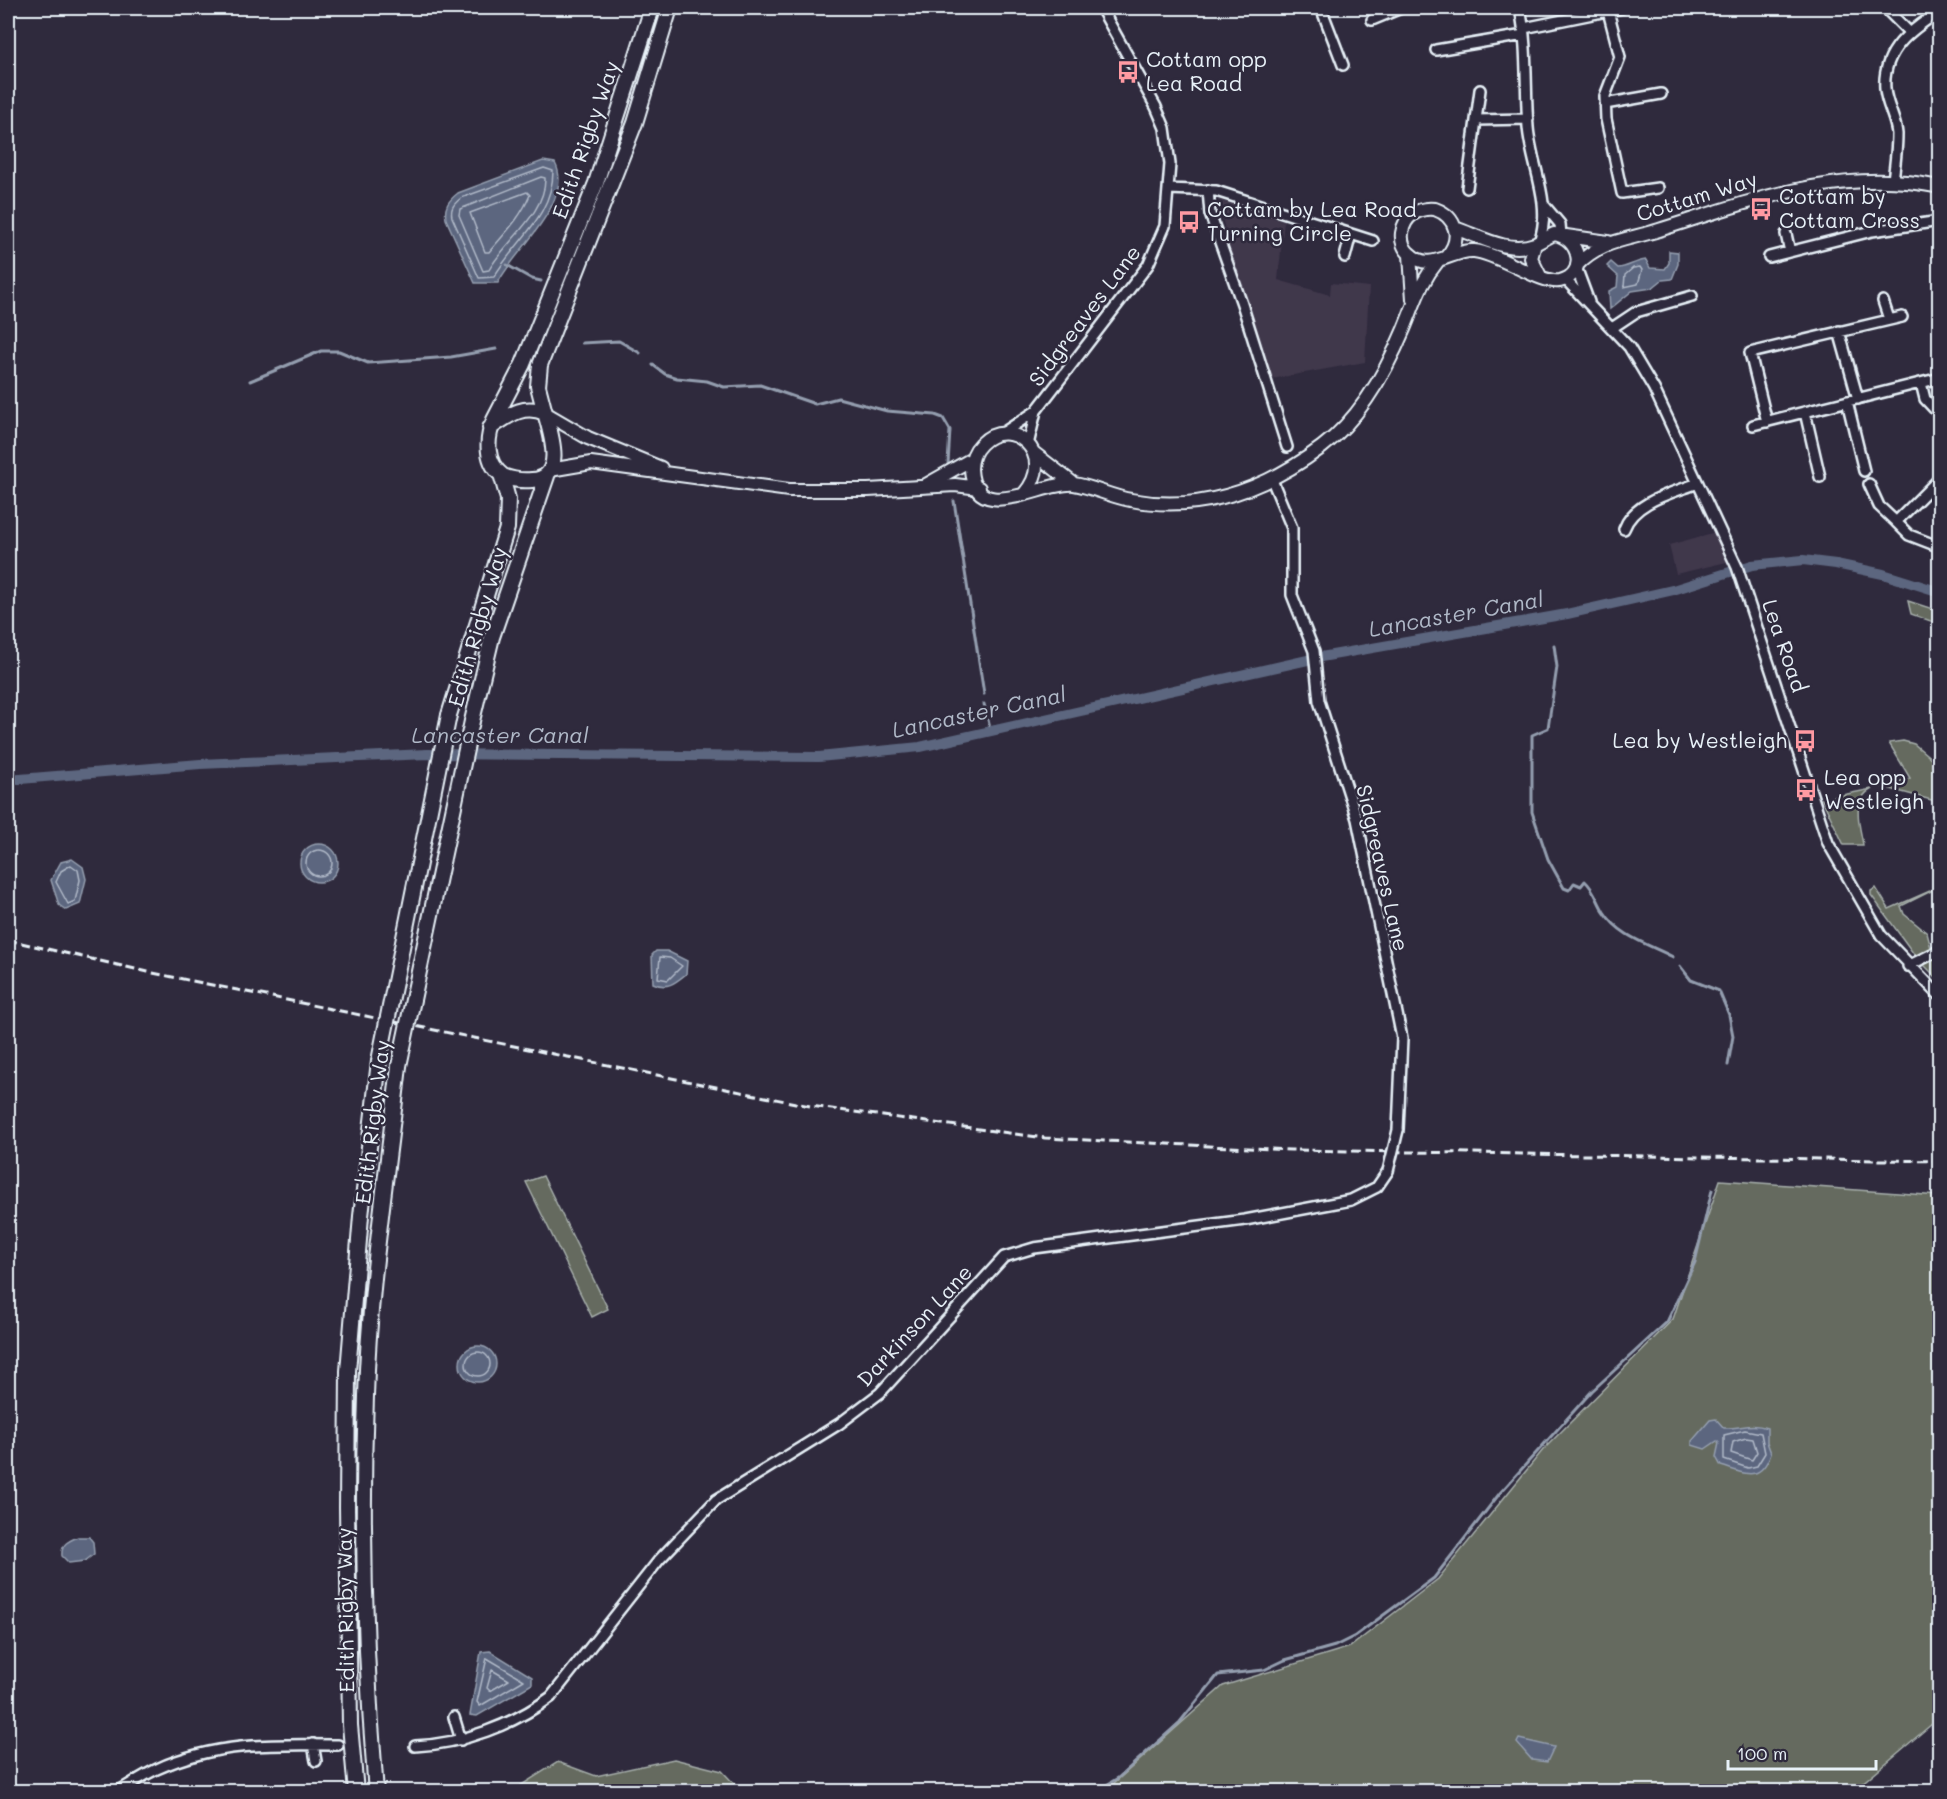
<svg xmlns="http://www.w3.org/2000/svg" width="1947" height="1799" viewBox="0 0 1947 1799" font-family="Mali,sans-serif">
  <rect width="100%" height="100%" fill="#2f2a3d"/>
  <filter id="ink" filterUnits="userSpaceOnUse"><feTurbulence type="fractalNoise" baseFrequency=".0167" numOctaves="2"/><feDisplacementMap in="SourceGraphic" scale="12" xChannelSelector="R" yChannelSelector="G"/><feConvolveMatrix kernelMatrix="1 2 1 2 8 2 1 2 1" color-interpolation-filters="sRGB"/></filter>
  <g filter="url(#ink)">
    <path fill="#41374c" d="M 1218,200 L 1284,221 L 1278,280 L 1330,295 L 1331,283 L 1369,287 L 1365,362 L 1266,380 L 1242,304 Z
      M 1716,532 L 1731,561 L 1676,574 L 1669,545 Z"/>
    <path fill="#656b5e" stroke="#a6aeab" stroke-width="1.5" d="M 1908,601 L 1939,611 L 1939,624 L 1911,614 Z
      M 1903,741 L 1914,744 L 1939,765 L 1939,802 L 1883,787 L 1910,778 L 1889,743 Z
      M 1872,789 C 1850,800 1860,825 1863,845 L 1844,845 L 1822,799 Z
      M 1939,887 L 1901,906 L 1904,914 L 1927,933 L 1931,948 L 1939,958 L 1939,980 L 1916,957 L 1871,895 L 1871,891 L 1876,888 L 1889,909 Z
      M 543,1176 L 608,1309 L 592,1317 L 526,1182 Z
      M 1720,1180 L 1939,1196 L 1939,1718 L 1853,1791 L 1104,1792 L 1223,1686 L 1350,1647 L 1438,1579 L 1543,1450 L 1673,1319 Z
      M 674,1759 L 722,1771 L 741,1791 L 512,1791 L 558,1762 L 596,1776 Z"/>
    <path fill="#5c667f" stroke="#949eaf" stroke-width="1.5" d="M 543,161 L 555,163 C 575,201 513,252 498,283 L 475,283 L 446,219 C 444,207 448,201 458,193 Z
      M 1669,251 L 1678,252 L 1678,264 L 1672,279 L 1662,280 L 1652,288 L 1632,291 L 1610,309 L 1609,291 L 1617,287 L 1618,276 L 1607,266 L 1611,262 L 1618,268 C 1627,268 1635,261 1646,260 L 1650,268 L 1665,269 L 1669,263 Z
      M300 863a19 19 0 1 1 38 0a19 19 0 1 1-38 0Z
      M 72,859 L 83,867 L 86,879 L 80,904 L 66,910 L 59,905 L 51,880 L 61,862 Z
      M 656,951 L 667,951 L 687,961 L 686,974 C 675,983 667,990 653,983 L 652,955 Z
      M460 1364a18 18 0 1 1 36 0a18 18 0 1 1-36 0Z
      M 1716,1419 L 1724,1428 C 1740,1429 1750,1422 1767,1428 L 1767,1442 L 1771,1453 C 1760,1484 1745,1473 1721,1466 L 1716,1457 L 1719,1443 L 1717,1441 L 1705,1449 L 1692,1445 L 1692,1441 L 1710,1420 Z
      M 78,1537 L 89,1537 L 93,1542 L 94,1554 L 85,1561 L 69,1563 L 62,1556 C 61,1544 68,1541 78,1537 Z
      M 490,1651 L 532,1677 L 532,1684 L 477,1716 L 470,1715 L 481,1652 Z
      M 1519,1739 L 1554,1747 L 1547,1762 L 1532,1760 L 1517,1743 Z"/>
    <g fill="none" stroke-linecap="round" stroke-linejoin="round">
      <path stroke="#b0b9c8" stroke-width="1.5" d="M 544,168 L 553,171 C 553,216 514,242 494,277 L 479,278 L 452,217 C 450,208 454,204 461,198 Z
        M 541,177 L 545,178 C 546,214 504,242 489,270 L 483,271 L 459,215 L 460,209 Z
        M 527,192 L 530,195 C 520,219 505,233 489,252 L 485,252 L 470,213 Z
        M 1640,267 L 1642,270 L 1638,284 L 1624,287 L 1625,275 L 1633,268 Z
        M306 863a13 13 0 1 1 26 0a13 13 0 1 1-26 0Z
        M 71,865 L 78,870 L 80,880 L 75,901 L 68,904 L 56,882 L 61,871 Z
        M 660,957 L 670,958 L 682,966 L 668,980 L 658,978 Z
        M466 1364a12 12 0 1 1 24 0a12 12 0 1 1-24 0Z
        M 1745,1430 L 1761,1433 L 1765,1453 L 1757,1466 L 1748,1468 L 1724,1460 L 1724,1435 Z
        M 1746,1438 L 1753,1439 L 1757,1452 L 1752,1460 L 1731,1453 L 1733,1442 Z
        M 487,1658 L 524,1680 L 480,1706 L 477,1702 Z
        M 492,1670 L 509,1680 L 490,1691 L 487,1688 Z"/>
      <path stroke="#949eaf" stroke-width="3" d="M 507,265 L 532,279 L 541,281
        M 582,343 L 619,341 L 640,353
        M 653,365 L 665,374 L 677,378 L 707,381 L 724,387 L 760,385 L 815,404 L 838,398 L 887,411 L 935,415 L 943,418 L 950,430 L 948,464
        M 250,381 L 321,351 L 339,351 L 368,363 L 451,357 L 496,349
        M 954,501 L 984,694
        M 1554,645 L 1557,667 L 1548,728 L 1532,735 L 1532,812 L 1548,859 L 1564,888 L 1569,890 L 1574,883 L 1581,886 L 1585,881 C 1595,890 1597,901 1604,912 C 1620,937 1648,944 1673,957
        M 984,704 L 991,732
        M 1680,966 L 1691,980 L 1719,991 L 1729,1015 L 1733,1036 L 1728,1065
        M 1076,1792 L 1089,1792
        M 1095,1792 L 1118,1778 L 1180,1722 L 1218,1675 L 1264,1670 L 1285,1660 L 1335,1646 L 1355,1636 L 1434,1578 L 1500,1493 L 1592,1391 L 1667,1322 L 1695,1262 L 1712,1190"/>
      <path stroke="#5c667f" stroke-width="10" d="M 8,780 L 200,764 L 427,754 L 819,757 L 920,747 L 1321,657 L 1567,614 L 1673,590 L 1752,565 L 1803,560 L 1836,564 L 1883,574 L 1940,592"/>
      <g stroke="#e8f1f8" stroke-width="14">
        <path id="minor" d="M 1321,8 L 1343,65
          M 1520,8 C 1528,47 1525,87 1528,127 C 1531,165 1552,202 1540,239
          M 1885,8 L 1909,32
          M 1608,11 L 1620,57 L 1605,96 L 1606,119 L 1622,193 L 1658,188
          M 1372,20 L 1401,8
          M 1524,28 L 1622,8
          M 1436,50 L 1524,35
          M 1605,104 L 1661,94
          M 1476,120 L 1528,119
          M 1893,180 C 1895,165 1897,149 1897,134 C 1896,119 1886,104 1885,89 C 1882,50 1911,30 1940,11
          M 1467,188 L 1480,90
          M 1169,189 L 1216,191 L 1373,241
          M 1208,190 L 1210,214 L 1242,304 L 1287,447
          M 1544,205 L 1560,224 L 1561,235
          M 1786,234 L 1790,252
          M 1345,257 L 1351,234
          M 1769,257 L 1872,231 L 1940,221
          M 1576,267 L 1589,302
          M 1565,279 L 1629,347 L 1654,389 L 1737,567 L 1828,843 L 1881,935 L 1940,996
          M 1883,301 L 1889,319
          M 1612,328 L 1636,312 L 1692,296
          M 1839,331 L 1858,399
          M 1921,383 L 1925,399 L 1940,415
          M 1847,401 L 1864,471
          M 1805,412 L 1820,477
          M 1767,422 L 1750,353 L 1902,317
          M 1753,425 L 1940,378
          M 1001,434 L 1036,411 L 1148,265 L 1165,226 L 1170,164 L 1165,128 L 1156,107 L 1101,8
          M 1028,445 L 1036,411
          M 1940,478 L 1896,522 L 1909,535 L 1940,547
          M 1272,480 L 1292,528 L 1292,595 L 1314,651 L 1319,701 L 1357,819 L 1402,1038 L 1398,1130
          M 1869,484 L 1879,506 L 1896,522
          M 1624,529 C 1634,501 1673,493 1698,483
          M 1908,966 L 1940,950
          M 454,1717 L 461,1740
          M 313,1744 L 316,1761
          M 415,1746 C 462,1744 513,1725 551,1697 L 659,1560 L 716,1500 L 839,1424 L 880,1393 L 1004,1257 L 1034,1248 L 1245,1220 L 1351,1200 L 1377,1187 L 1388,1171
          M 117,1792 C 131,1784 144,1775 157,1769 C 216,1742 275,1744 338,1745"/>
      </g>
      <g stroke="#e8f1f8" stroke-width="16">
        <path id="major" d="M 1455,228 C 1481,237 1508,254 1535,244
          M 1566,236 L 1608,242
          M 1410,255 L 1413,299
          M 1447,256 C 1462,239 1457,217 1435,209 C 1419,207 1404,216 1402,233 C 1401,241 1404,249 1410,254 C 1430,274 1452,249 1474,251 C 1498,253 1542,285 1560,281 C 1589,274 1579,237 1554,234 L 1535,244 L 1531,258 L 1540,276
          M 1577,265 C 1600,240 1629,240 1659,230 C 1751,201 1842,166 1940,187
          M 545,413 L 588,438 L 661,468
          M 1034,453 L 1074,484
          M 550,470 L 591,463 L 789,490 L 868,490 L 955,485 L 979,488
          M 926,485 L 972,459
          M 1024,494 C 1059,454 1010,414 981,444 C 974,451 971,459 971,469 C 974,528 1045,480 1074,484 C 1093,487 1112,497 1131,500 C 1201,513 1266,489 1322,447 C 1359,419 1386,372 1404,329 C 1415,303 1419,284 1438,261"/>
      </g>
      <g stroke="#e8f1f8" stroke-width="18">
        <path id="highway" d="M 545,413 L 538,386 L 540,365 L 635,123 L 670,8
          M 490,428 C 508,416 523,403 545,413 C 551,434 566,478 532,480 C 522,481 513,480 503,476 C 485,463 486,439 494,420 L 523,364 L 596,183 L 652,8
          M 449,715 L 507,528 L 508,499 L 501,474
          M 472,721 L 492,637 L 547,476
          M 356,1792 L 350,1725 L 347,1507 L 348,1371 L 361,1216 L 379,1061
          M 376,1792 C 365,1660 361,1528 366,1396 C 369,1286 387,1176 399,1066"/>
      </g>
      <use href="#minor" stroke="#2f2a3d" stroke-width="9"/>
      <use href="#major" stroke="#2f2a3d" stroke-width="12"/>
      <use href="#highway" stroke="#2f2a3d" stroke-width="14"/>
      <path stroke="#e8f1f8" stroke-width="3" stroke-dasharray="9 4.5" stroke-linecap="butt" d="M 8,940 L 148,972 L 810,1106 L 1045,1138 L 1291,1150 L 1940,1161"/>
      <g stroke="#e8f1f8" stroke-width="14" stroke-linecap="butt">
        <path id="minor-bridge" d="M 1388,1171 L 1398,1130"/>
      </g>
      <g stroke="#e8f1f8" stroke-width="18" stroke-linecap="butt">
        <path id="highway-bridge" d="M 379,1061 L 449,715
          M 399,1066 L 472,721"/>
      </g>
      <use href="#minor-bridge" stroke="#2f2a3d" stroke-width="9"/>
      <use href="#highway-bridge" stroke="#2f2a3d" stroke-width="14"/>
    </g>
  </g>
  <defs>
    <g id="bus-bare" transform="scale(1.8)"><path d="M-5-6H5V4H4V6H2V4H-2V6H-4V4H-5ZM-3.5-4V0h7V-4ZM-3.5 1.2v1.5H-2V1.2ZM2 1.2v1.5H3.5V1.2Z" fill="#ff9aa2" stroke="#2f2a3d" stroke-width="2.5" paint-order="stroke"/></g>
  </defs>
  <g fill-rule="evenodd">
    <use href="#bus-bare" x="1128" y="72"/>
    <use href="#bus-bare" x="1761" y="209"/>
    <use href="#bus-bare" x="1189" y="222"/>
    <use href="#bus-bare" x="1805" y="741"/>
    <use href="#bus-bare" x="1806" y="790"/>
  </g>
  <g text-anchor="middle" stroke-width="5" stroke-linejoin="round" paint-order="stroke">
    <g font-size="21" fill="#e8f1f8" stroke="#2f2a3d" text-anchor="start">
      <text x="1146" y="67">Cottam opp<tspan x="1146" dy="24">Lea Road</tspan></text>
      <text x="1779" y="204">Cottam by<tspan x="1779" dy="24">Cottam Cross</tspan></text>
      <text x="1207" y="217">Cottam by Lea Road<tspan x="1207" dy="24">Turning Circle</tspan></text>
      <text x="1787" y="748" text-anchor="end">Lea by Westleigh</text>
      <text x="1824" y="785">Lea opp<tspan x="1824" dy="24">Westleigh</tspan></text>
    </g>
    <g font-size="21" fill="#e8f1f8" stroke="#2f2a3d">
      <text transform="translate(586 140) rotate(-71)" y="7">Edith Rigby Way</text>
      <text transform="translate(1697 197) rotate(-17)" y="7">Cottam Way</text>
      <text transform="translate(1085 316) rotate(-53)" y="7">Sidgreaves Lane</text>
      <text transform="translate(478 627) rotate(-74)" y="7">Edith Rigby Way</text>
      <text transform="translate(1784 646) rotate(71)" y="7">Lea Road</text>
      <text transform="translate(1382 868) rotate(77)" y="7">Sidgreaves Lane</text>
      <text transform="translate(373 1122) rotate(-83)" y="7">Edith Rigby Way</text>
      <text transform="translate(915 1326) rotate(-47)" y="7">Darkinson Lane</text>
      <text transform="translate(346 1610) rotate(-91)" y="7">Edith Rigby Way</text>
    </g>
    <g font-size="22" font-style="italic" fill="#b0b9c8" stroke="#2f2a3d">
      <text transform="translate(1456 614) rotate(-10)" y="8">Lancaster Canal</text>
      <text transform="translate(979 712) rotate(-12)" y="8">Lancaster Canal</text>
      <text x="500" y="743">Lancaster Canal</text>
    </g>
  </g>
  <rect width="1947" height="1799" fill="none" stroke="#2f2a3d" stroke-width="30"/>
  <rect x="15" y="15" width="1917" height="1769" fill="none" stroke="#e8f1f8" stroke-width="2" filter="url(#ink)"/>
  <path d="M1728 1760v9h148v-9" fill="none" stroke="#e8f1f8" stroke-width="3"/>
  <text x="1737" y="1760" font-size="18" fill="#e8f1f8" stroke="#2f2a3d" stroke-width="4.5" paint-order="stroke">100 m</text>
</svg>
